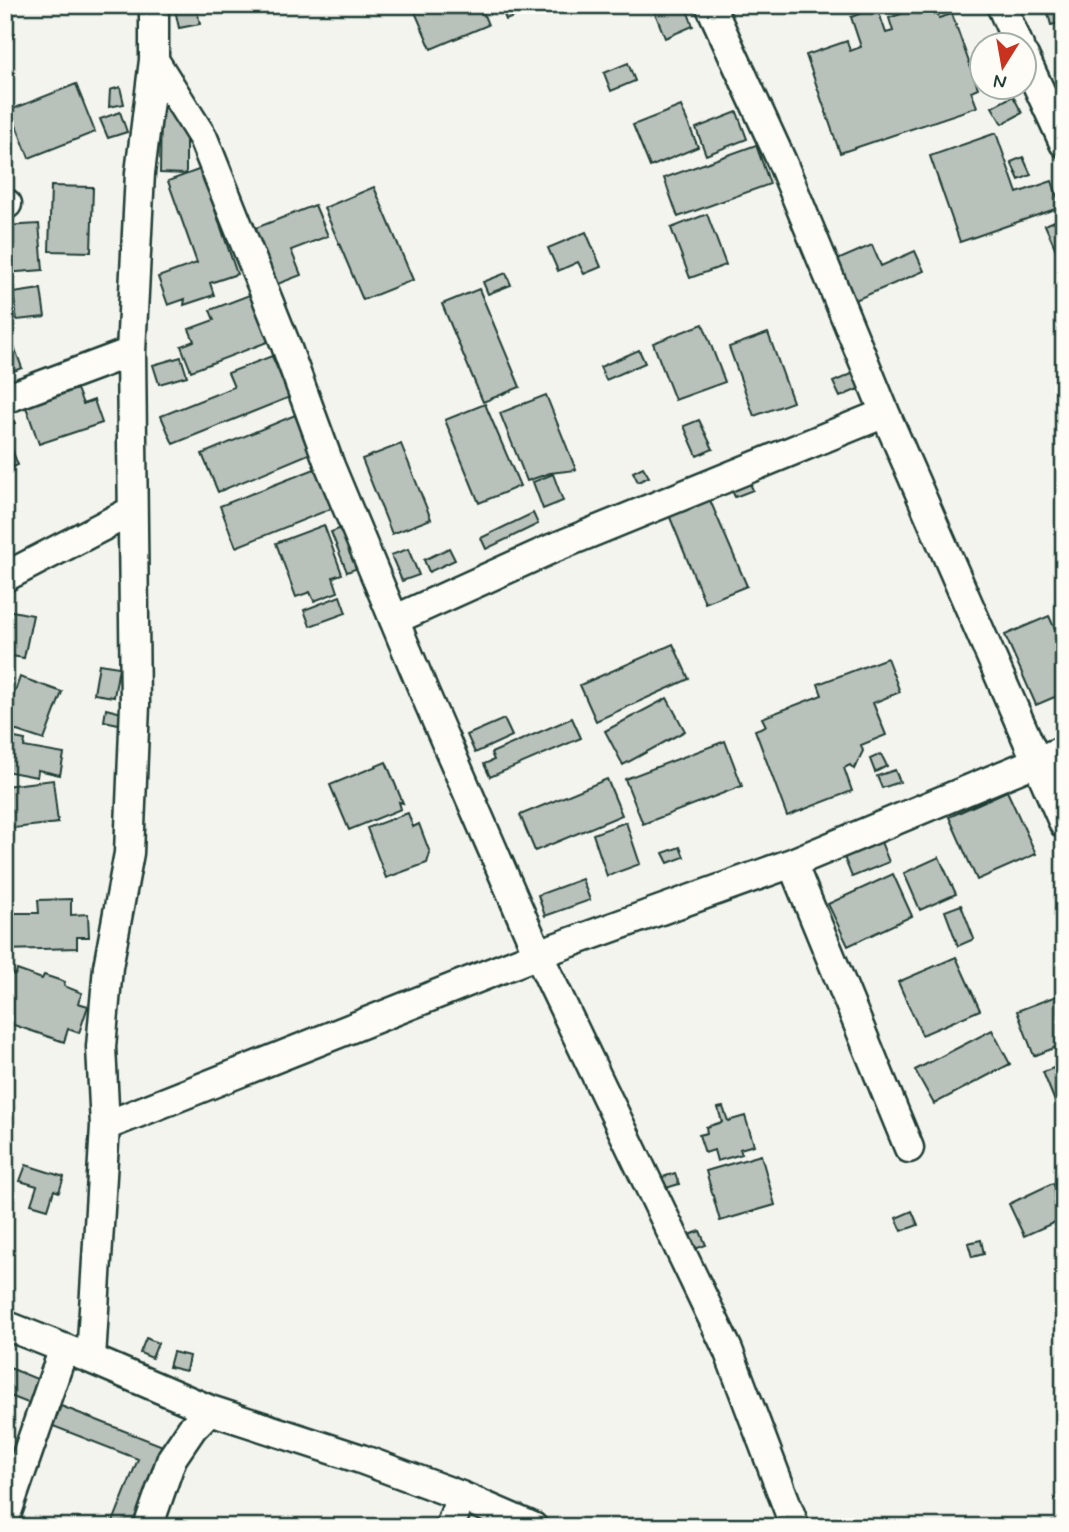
<svg xmlns="http://www.w3.org/2000/svg" width="1069" height="1532" viewBox="0 0 1069 1532" font-family="Mynerve,sans-serif">
  <rect width="100%" height="100%" fill="#f4f4ef"/>
  <filter id="ink" filterUnits="userSpaceOnUse"><feTurbulence type="fractalNoise" baseFrequency=".0143" numOctaves="2"/><feDisplacementMap in="SourceGraphic" scale="14" xChannelSelector="R" yChannelSelector="G"/><feConvolveMatrix kernelMatrix="1 2 1 2 8 2 1 2 1" color-interpolation-filters="sRGB"/></filter>
  <g filter="url(#ink)">
    <path fill="#b9c1bb" stroke="#1f3d34" stroke-width="2" d="M 174,5 L 196,5 L 200,24 L 179,28 Z
      M 412,5 L 480,5 L 488,25 L 431,49 Z
      M 500,5 L 538,5 L 538,7 L 506,20 Z
      M 660,5 L 685,5 L 693,26 L 665,38 L 653,8 Z
      M 927,5 L 935,5 L 939,18 L 952,14 L 978,88 L 971,91 L 977,107 L 840,153 L 806,55 L 847,41 L 850,51 L 861,47 L 851,17 L 877,7 L 886,33 L 893,31 L 889,18 Z
      M 1064,5 L 1064,22 L 1051,25 L 1046,6 Z
      M 628,63 L 635,81 L 611,91 L 604,73 Z
      M 76,84 L 95,132 L 29,158 L 10,110 Z
      M 120,87 L 124,104 L 109,107 L 110,90 Z
      M 1013,96 L 1022,113 L 1002,124 L 992,107 Z
      M 161,102 L 174,102 L 186,127 L 186,174 L 160,173 Z
      M 681,106 L 698,147 L 650,167 L 633,125 Z
      M 120,112 L 127,132 L 108,138 L 100,119 Z
      M 737,112 L 747,139 L 706,155 L 696,128 Z
      M 996,133 L 1017,193 L 1052,181 L 1061,207 L 960,242 L 930,156 Z
      M 756,145 L 770,184 L 678,217 L 664,178 Z
      M 1023,157 L 1031,175 L 1019,180 L 1011,162 Z
      M 201,169 L 237,274 L 210,283 L 214,295 L 184,305 L 185,299 L 168,305 L 158,277 L 197,263 L 168,181 Z
      M 51,186 L 93,187 L 91,252 L 49,251 Z
      M 374,187 L 413,280 L 363,300 L 324,208 Z
      M 315,205 L 328,236 L 291,250 L 301,275 L 275,285 L 253,229 Z
      M 707,214 L 726,265 L 690,278 L 671,228 Z
      M 1064,217 L 1064,268 L 1045,225 Z
      M 39,224 L 43,270 L 5,273 L 5,226 Z
      M 586,232 L 601,267 L 584,274 L 578,262 L 558,271 L 548,248 Z
      M 872,245 L 881,266 L 915,251 L 924,271 L 853,301 L 835,261 Z
      M 506,273 L 511,285 L 488,294 L 483,282 Z
      M 41,289 L 45,317 L 17,320 L 13,293 Z
      M 479,289 L 520,387 L 483,402 L 442,304 Z
      M 252,294 L 270,341 L 191,371 L 181,346 L 194,341 L 189,329 L 214,320 L 210,310 Z
      M 703,324 L 725,382 L 675,400 L 653,343 Z
      M 768,333 L 793,402 L 754,416 L 729,347 Z
      M 11,338 L 22,368 L 5,374 L 5,340 Z
      M 639,350 L 645,363 L 606,380 L 600,367 Z
      M 272,356 L 290,397 L 173,444 L 161,416 L 234,387 L 228,373 Z
      M 181,357 L 187,376 L 159,384 L 153,365 Z
      M 854,373 L 865,386 L 840,397 L 833,382 Z
      M 77,389 L 83,404 L 94,400 L 102,423 L 39,444 L 26,407 Z
      M 546,395 L 576,470 L 550,473 L 527,481 L 500,413 Z
      M 485,404 L 520,486 L 479,503 L 445,420 Z
      M 9,406 L 15,423 L 5,426 L 5,408 Z
      M 295,415 L 311,453 L 218,492 L 202,454 Z
      M 699,420 L 713,449 L 697,456 L 684,426 Z
      M 5,432 L 18,465 L 5,470 Z
      M 401,444 L 431,519 L 392,534 L 362,459 Z
      M 643,467 L 649,477 L 638,482 L 633,472 Z
      M 317,468 L 333,508 L 236,547 L 220,506 Z
      M 553,474 L 563,501 L 543,509 L 533,482 Z
      M 747,477 L 753,490 L 735,497 L 729,484 Z
      M 5,480 L 9,541 L 5,541 Z
      M 709,498 L 747,586 L 705,603 L 669,515 Z
      M 533,513 L 538,524 L 486,549 L 481,538 Z
      M 352,524 L 366,565 L 347,572 L 331,532 Z
      M 324,525 L 342,574 L 333,577 L 338,592 L 314,601 L 310,592 L 296,597 L 276,543 Z
      M 449,548 L 455,560 L 429,572 L 424,560 Z
      M 408,549 L 419,575 L 402,581 L 391,555 Z
      M 1064,594 L 1064,612 L 1057,596 Z
      M 340,596 L 346,613 L 310,626 L 304,610 Z
      M 7,610 L 33,615 L 24,658 L 5,655 Z
      M 1049,616 L 1064,649 L 1064,693 L 1036,705 L 1005,635 Z
      M 673,644 L 689,679 L 596,721 L 580,685 Z
      M 887,658 L 900,692 L 873,703 L 886,735 L 861,745 L 863,751 L 854,769 L 850,765 L 844,768 L 852,791 L 787,816 L 755,730 L 766,726 L 762,718 L 822,695 L 818,684 Z
      M 99,664 L 119,667 L 114,697 L 94,694 Z
      M 5,677 L 12,679 L 7,699 L 5,699 Z
      M 20,677 L 62,692 L 44,740 L 5,727 L 5,720 Z
      M 667,698 L 685,731 L 623,765 L 605,731 Z
      M 106,709 L 130,715 L 128,726 L 104,721 Z
      M 572,718 L 581,738 L 490,777 L 484,764 L 494,760 L 491,753 Z
      M 504,719 L 512,736 L 475,753 L 467,735 Z
      M 5,736 L 25,740 L 24,747 L 64,754 L 60,775 L 38,770 L 37,777 L 5,771 Z
      M 725,741 L 742,786 L 643,824 L 625,779 Z
      M 881,754 L 887,766 L 875,772 L 870,759 Z
      M 386,762 L 403,803 L 399,802 L 401,809 L 349,830 L 330,785 Z
      M 895,770 L 900,782 L 882,788 L 877,776 Z
      M 607,779 L 622,815 L 535,851 L 520,815 Z
      M 53,780 L 58,823 L 5,829 L 5,786 Z
      M 1007,791 L 1036,854 L 977,880 L 949,817 Z
      M 408,813 L 413,827 L 419,824 L 430,853 L 427,863 L 386,878 L 367,828 Z
      M 626,822 L 640,864 L 607,876 L 593,834 Z
      M 879,837 L 889,862 L 852,877 L 842,852 Z
      M 680,847 L 684,857 L 668,863 L 663,853 Z
      M 939,857 L 956,894 L 920,910 L 904,873 Z
      M 893,874 L 912,916 L 848,946 L 828,904 Z
      M 582,879 L 590,900 L 545,916 L 538,895 Z
      M 71,899 L 71,915 L 88,914 L 89,937 L 77,937 L 77,948 L 5,950 L 5,913 L 39,913 L 38,900 Z
      M 961,905 L 974,939 L 958,946 L 945,911 Z
      M 956,957 L 980,1010 L 922,1035 L 898,982 Z
      M 17,970 L 42,979 L 44,975 L 65,982 L 64,986 L 82,993 L 78,1003 L 88,1006 L 79,1033 L 68,1029 L 64,1042 L 5,1022 L 5,972 L 15,975 Z
      M 1064,993 L 1064,1044 L 1034,1056 L 1017,1011 Z
      M 992,1030 L 1010,1064 L 934,1104 L 915,1070 Z
      M 1064,1064 L 1064,1113 L 1060,1114 L 1043,1072 Z
      M 723,1107 L 728,1121 L 745,1116 L 754,1145 L 740,1149 L 742,1154 L 717,1161 L 714,1150 L 705,1153 L 699,1135 L 707,1133 L 706,1127 L 722,1122 L 718,1108 Z
      M 761,1155 L 775,1205 L 720,1221 L 706,1171 Z
      M 5,1157 L 8,1157 L 6,1199 L 5,1199 Z
      M 26,1165 L 64,1177 L 59,1192 L 54,1190 L 48,1209 L 31,1204 L 37,1186 L 20,1181 Z
      M 675,1173 L 679,1184 L 663,1189 L 660,1178 Z
      M 1053,1183 L 1064,1205 L 1064,1218 L 1024,1236 L 1009,1204 Z
      M 912,1211 L 918,1225 L 902,1231 L 896,1218 Z
      M 700,1231 L 706,1245 L 695,1249 L 689,1235 Z
      M 981,1240 L 984,1254 L 972,1257 L 968,1243 Z
      M 146,1338 L 158,1343 L 152,1358 L 140,1353 Z
      M 173,1352 L 189,1356 L 186,1371 L 169,1367 Z
      M 5,1366 L 42,1381 L 33,1405 L 5,1394 Z
      M 61,1406 L 168,1448 L 137,1527 L 111,1527 L 138,1459 L 53,1426 Z"/>
    <g fill="none" stroke-linecap="round" stroke-linejoin="round">
      <g stroke="#1f3d34" stroke-width="33">
        <path id="minor" d="M 710,5 L 782,162 L 885,413 L 1064,824
          M 1001,5 L 1019,46
          M 1024,56 L 1064,143
          M 154,60 L 203,138 L 285,343 L 330,466 L 425,694 L 538,954 L 728,1350 L 795,1527
          M 5,205 L 7,204
          M 5,399 L 131,352
          M 5,577 L 132,511
          M 394,620 L 551,549 L 885,413
          M 792,863 L 909,1148
          M 105,1126 L 538,954 L 792,863 L 1064,750
          M 5,1325 L 91,1359 L 210,1410 L 361,1459 L 461,1496 L 533,1527
          M 91,1359 L 105,1126 L 101,1047 L 108,967 L 129,853 L 135,705 L 131,352 L 140,173 L 154,60 L 154,5
          M 5,1518 L 64,1348
          M 148,1527 L 172,1458 L 193,1427 L 210,1410
          M 450,1527 L 461,1496"/>
      </g>
      <use href="#minor" stroke="#fdfcf7" stroke-width="28"/>
    </g>
  </g>
  <rect width="1069" height="1532" fill="none" stroke="#fdfcf7" stroke-width="28"/>
  <rect x="14" y="14" width="1041" height="1504" fill="none" stroke="#1f3d34" stroke-width="2.5" filter="url(#ink)"/>
  <g transform="translate(1003 66) rotate(191)"><circle r="33" fill="#fdfcf7" stroke="#a4b0a9" stroke-width="2"/>
  <path d="M0-5L12 26L0 18L-12 26Z" fill="#c8321e"/>
  <text y="-10" font-size="19" font-weight="bold" text-anchor="middle" fill="#1f3d34">N</text>
  </g>
</svg>
